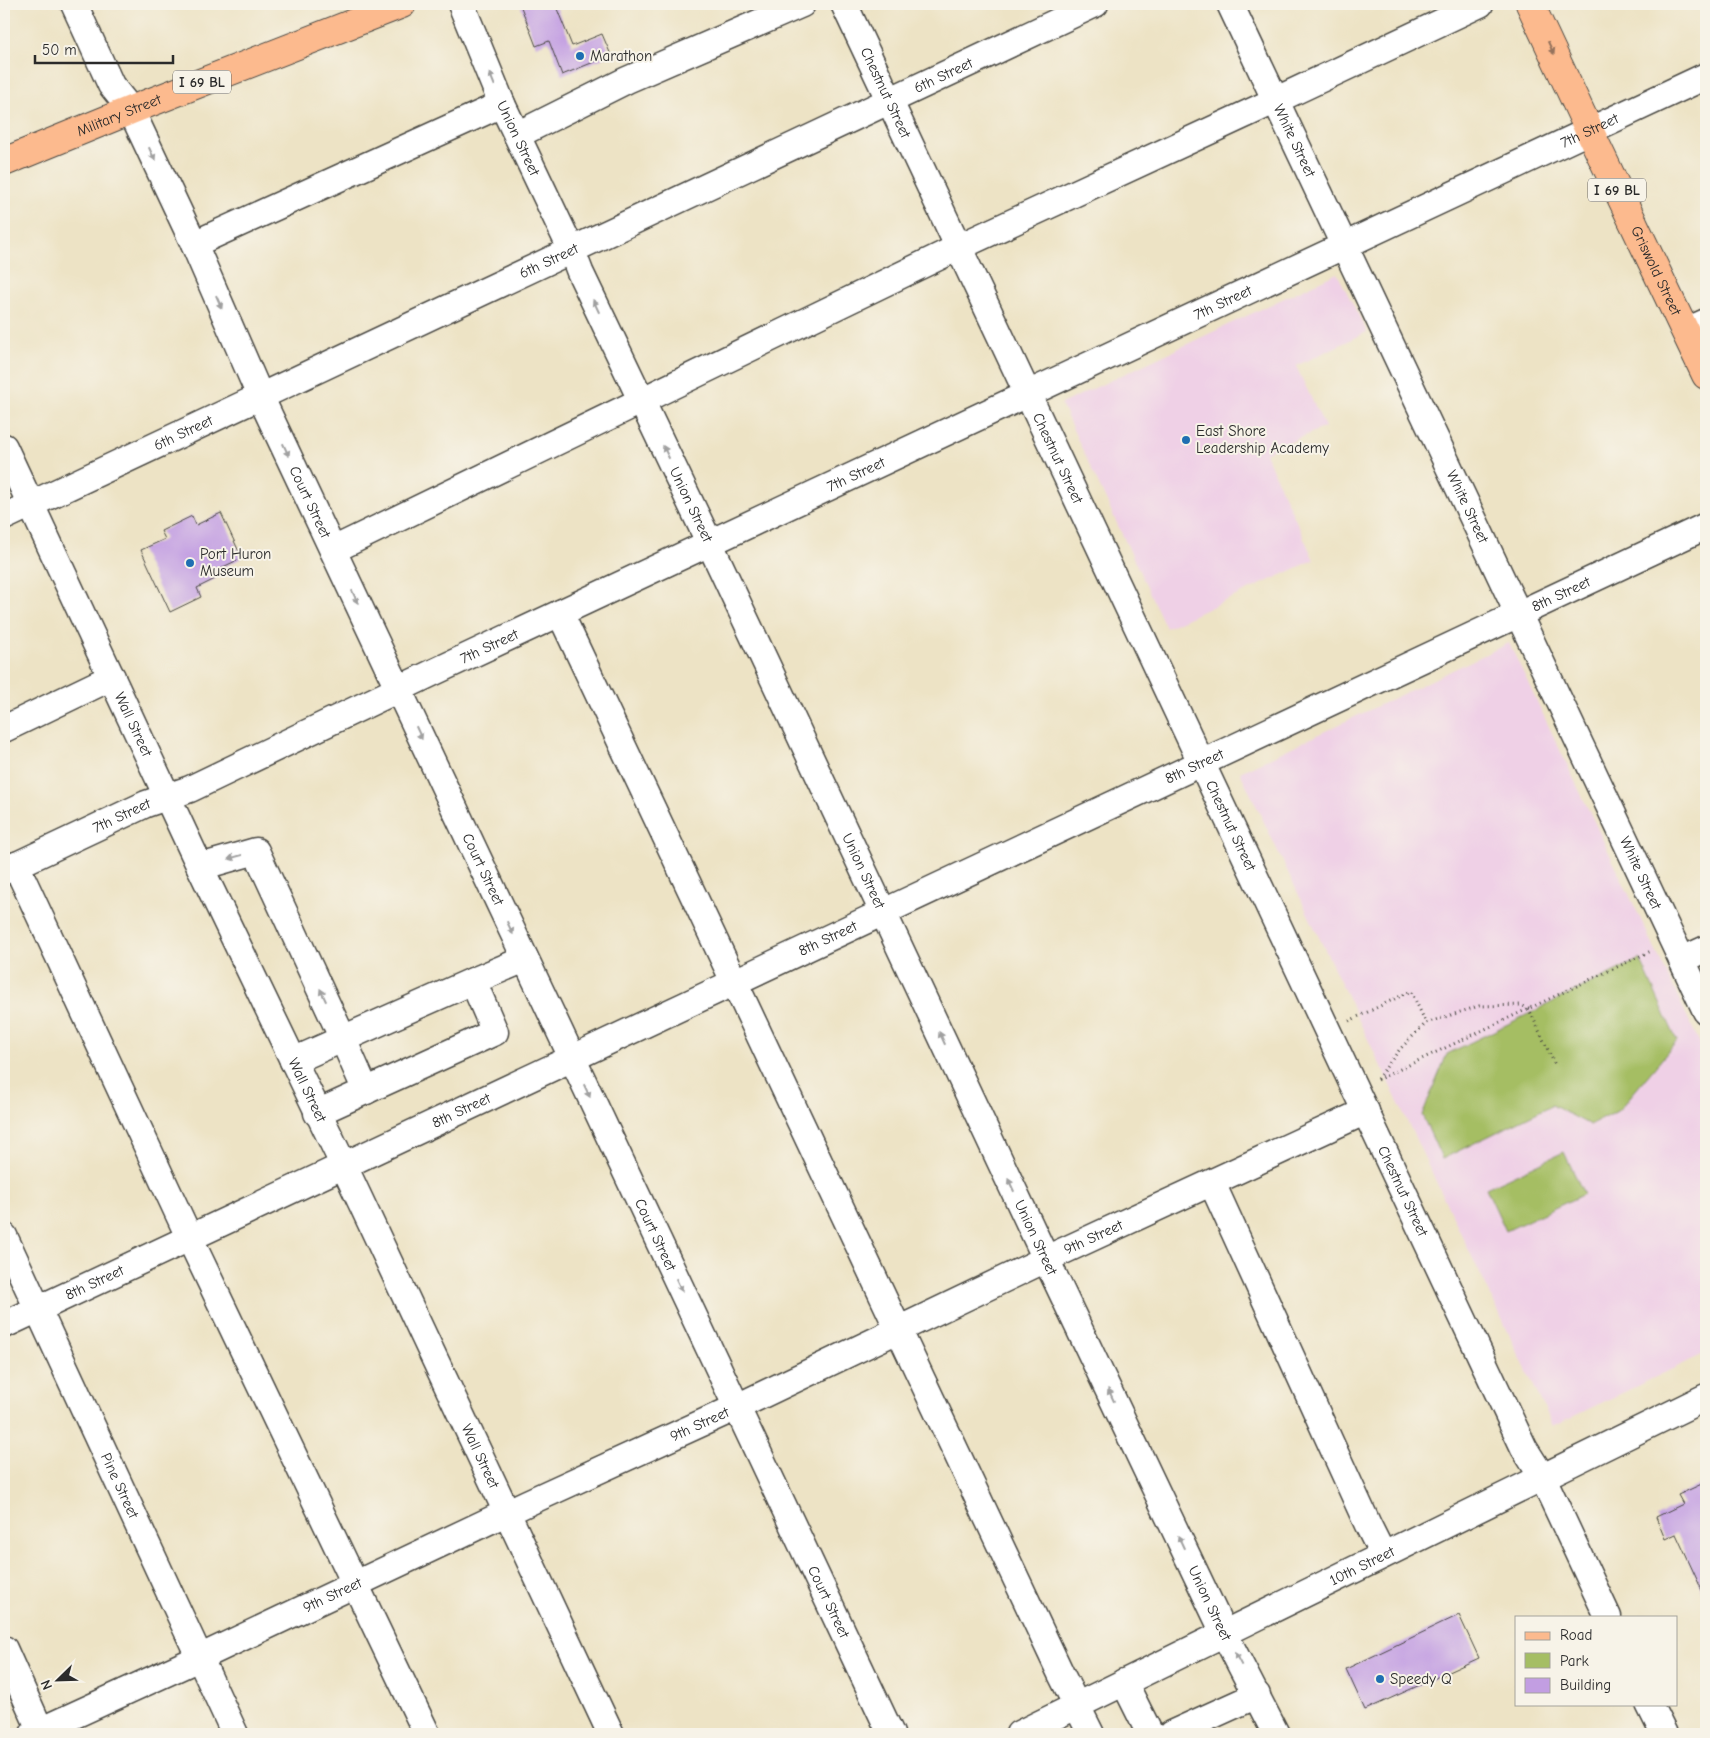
<svg xmlns="http://www.w3.org/2000/svg" width="1710" height="1738" viewBox="0 0 1710 1738" font-family="'Comic Neue',sans-serif">
  <rect width="100%" height="100%" fill="#f7f3e8"/>
  <filter id="ink" filterUnits="userSpaceOnUse"><feTurbulence type="fractalNoise" baseFrequency=".02" numOctaves="2"/><feDisplacementMap in="SourceGraphic" scale="10" xChannelSelector="R" yChannelSelector="G"/><feConvolveMatrix kernelMatrix="1 2 1 2 8 2 1 2 1" color-interpolation-filters="sRGB"/></filter>
  <filter id="wash" filterUnits="userSpaceOnUse"><feTurbulence type="fractalNoise" baseFrequency=".0096" numOctaves="4" result="noise"/><feDisplacementMap in="SourceGraphic" scale="20" xChannelSelector="R" yChannelSelector="G"/><feGaussianBlur stdDeviation="1.12" result="paint"/><feColorMatrix in="noise" values="0 0 0 0 0 0 0 0 0 0 0 0 0 0 0 0 0 1.4 0 .05"/><feComposite in="paint" operator="in"/></filter>
  <g filter="url(#wash)">
    <rect width="100%" height="100%" fill="#ede3c5"/>
    <path fill="#efd0e6" d="M 1337,273 L 1367,332 L 1296,366 L 1325,427 L 1265,453 L 1314,560 L 1166,628 L 1061,404 Z
      M 1509,643 L 1706,1056 L 1706,1353 L 1553,1426 L 1240,772 Z"/>
    <path fill="#a5be64" stroke="#687448" d="M 1640,959 L 1677,1041 L 1619,1110 L 1590,1125 L 1552,1105 L 1442,1159 L 1422,1115 L 1447,1054 Z
      M 1564,1152 L 1584,1194 L 1506,1231 L 1486,1188 Z"/>
    <g id="blocks">
      <path fill="#c29ee2" d="M 529,4 L 555,4 L 572,46 L 602,34 L 611,55 L 562,75 L 549,41 L 536,46 L 521,7 Z
        M 221,513 L 242,558 L 223,567 L 215,579 L 197,588 L 201,597 L 170,612 L 141,550 L 165,539 L 161,531 L 192,516 L 196,525 Z
        M 1706,1482 L 1706,1599 L 1676,1534 L 1665,1539 L 1656,1517 L 1683,1504 L 1678,1495 Z
        M 1459,1615 L 1479,1658 L 1365,1710 L 1346,1669 Z"/>
    </g>
  </g>
  <g filter="url(#ink)">
    <use href="#blocks" fill-opacity="0" stroke="#484742" stroke-width="1"/>
    <g fill="none" stroke-linecap="round" stroke-linejoin="round">
      <g stroke="#484742" stroke-width="29">
        <g id="minor">
          <path id="s1" d="M 74,4 L 111,85 L 131,110 L 194,244 L 261,398 L 891,1734"/>
          <path id="s2" d="M 461,4 L 502,104 L 572,251 L 580,272 L 710,544 L 1046,1259 L 1224,1633 L 1276,1734"/>
          <path id="s3" d="M 844,4 L 1524,1448 L 1543,1478 L 1608,1617"/>
          <path id="s4" d="M 1230,4 L 1706,1011"/>
          <path d="M 517,135 L 627,80 L 802,4"/>
          <path d="M 194,244 L 502,104"/>
          <path d="M 1686,331 L 1706,322"/>
          <path id="s5" d="M 4,447 L 200,867 L 344,1166 L 611,1734"/>
          <path id="s6" d="M 4,517 L 1095,4"/>
          <path d="M 333,550 L 959,247 L 1255,110 L 1480,4"/>
          <path d="M 560,613 L 1061,1674 L 1091,1734"/>
          <path d="M 4,729 L 112,677"/>
          <path d="M 16,865 L 190,1239 L 427,1734"/>
          <path d="M 200,867 L 256,851 L 343,1039 L 366,1091"/>
          <path id="s7" d="M 4,871 L 146,804 L 190,789 L 430,674 L 1706,76"/>
          <path d="M 1682,960 L 1706,949"/>
          <path d="M 473,981 L 525,959"/>
          <path d="M 293,1061 L 473,981 L 495,1032 L 317,1113"/>
          <path d="M 1212,1183 L 1368,1525 L 1383,1555"/>
          <path id="s8" d="M 4,1236 L 235,1734"/>
          <path id="s9" d="M 4,1325 L 1706,526"/>
          <path d="M 4,1649 L 42,1734"/>
          <path d="M 1124,1682 L 1150,1734"/>
          <path d="M 1649,1704 L 1664,1734"/>
          <path id="s10" d="M 33,1734 L 199,1658 L 527,1503 L 737,1407 L 1046,1259 L 1366,1111"/>
          <path id="s11" d="M 1019,1734 L 1706,1397"/>
          <path d="M 1171,1734 L 1257,1695"/>
        </g>
      </g>
      <g stroke="#484742" stroke-width="30">
        <g id="major">
          <path id="s12" d="M 1530,4 L 1589,130 L 1706,375"/>
          <path id="s13" d="M 4,162 L 131,110 L 402,4"/>
        </g>
      </g>
      <path stroke="#484742" stroke-width="3" stroke-dasharray="1 4" stroke-linecap="butt" d="M 1349,1021 L 1411,991 L 1426,1023
        M 1377,1079 L 1400,1049 L 1426,1023 L 1479,1006 L 1521,1005 L 1529,1009 L 1555,1065
        M 1377,1080 L 1651,951"/>
      <use href="#minor" stroke="#fff" stroke-width="26"/>
      <use href="#major" stroke="#fcba8e" stroke-width="28"/>
    </g>
    <defs><path id="oneway-solid" d="M-6-.8H1V-3.2L6.5 0L1 3.2V.8H-6Z" transform="scale(1.25)"/></defs>
    <use fill="#94725c" href="#oneway-solid" transform="translate(1551 48) rotate(65)"/>
    <g fill="#a0a0a0">
      <use href="#oneway-solid" transform="translate(492 79) rotate(-112)"/>
      <use href="#oneway-solid" transform="translate(152 154) rotate(65)"/>
      <use href="#oneway-solid" transform="translate(219 302) rotate(66)"/>
      <use href="#oneway-solid" transform="translate(596 306) rotate(-115)"/>
      <use href="#oneway-solid" transform="translate(286 450) rotate(65)"/>
      <use href="#oneway-solid" transform="translate(666 452) rotate(-116)"/>
      <use href="#oneway-solid" transform="translate(355 597) rotate(65)"/>
      <use href="#oneway-solid" transform="translate(419 733) rotate(65)"/>
      <use href="#oneway-solid" transform="translate(235 857) rotate(164)"/>
      <use href="#oneway-solid" transform="translate(510 928) rotate(65)"/>
      <use href="#oneway-solid" transform="translate(323 995) rotate(-115)"/>
      <use href="#oneway-solid" transform="translate(942 1038) rotate(-115)"/>
      <use href="#oneway-solid" transform="translate(587 1091) rotate(65)"/>
      <use href="#oneway-solid" transform="translate(1011 1185) rotate(-115)"/>
      <use href="#oneway-solid" transform="translate(679 1285) rotate(65)"/>
      <use href="#oneway-solid" transform="translate(1111 1395) rotate(-115)"/>
      <use href="#oneway-solid" transform="translate(1181 1542) rotate(-115)"/>
      <use href="#oneway-solid" transform="translate(1238 1659) rotate(-118)"/>
    </g>
  </g>
  <g fill="#1f6fb2" stroke="#f7f3e8" stroke-width="2">
    <circle cx="580" cy="56" r="5"/>
    <circle cx="1186" cy="440" r="5"/>
    <circle cx="190" cy="563" r="5"/>
    <circle cx="1380" cy="1679" r="5"/>
  </g>
  <g text-anchor="middle" stroke-width="4" stroke-linejoin="round" paint-order="stroke">
    <g fill="#f7f3e8" stroke="#686764" stroke-width="1">
      <rect x="173" y="70.5" width="58" height="23" rx="4"/>
      <rect x="1588" y="178.5" width="58" height="23" rx="4"/>
    </g>
    <g font-size="14" font-weight="bold" fill="#2b2b2b">
      <text x="202" y="87">I 69 BL</text>
      <text x="1617" y="195">I 69 BL</text>
    </g>
    <g font-size="15" fill="#2b2b2b" stroke="#f7f3e8" text-anchor="start">
      <text x="590" y="61">Marathon</text>
      <text x="1196" y="436">East Shore<tspan x="1196" dy="17">Leadership Academy</tspan></text>
      <text x="200" y="559">Port Huron<tspan x="200" dy="17">Museum</tspan></text>
      <text x="1390" y="1684">Speedy Q</text>
    </g>
    <g font-size="15" fill="#2b2b2b" stroke="#f7f3e8">
      <text dy="5" stroke="none"><textPath href="#s6" startOffset="1038">6th Street</textPath></text>
      <text dy="5" stroke="none"><textPath href="#s3" startOffset="98">Chestnut Street</textPath></text>
      <text dy="5" stroke="none"><textPath href="#s13" startOffset="124">Military Street</textPath></text>
      <text dy="5" stroke="none"><textPath href="#s7" startOffset="1750">7th Street</textPath></text>
      <text dy="5" stroke="none"><textPath href="#s2" startOffset="146">Union Street</textPath></text>
      <text dy="5" stroke="none"><textPath href="#s4" startOffset="151">White Street</textPath></text>
      <text dy="5" stroke="none"><textPath href="#s6" startOffset="602">6th Street</textPath></text>
      <text dy="5" stroke="none"><textPath href="#s12" startOffset="295">Griswold Street</textPath></text>
      <text dy="5" stroke="none"><textPath href="#s7" startOffset="1345">7th Street</textPath></text>
      <text dy="5" stroke="none"><textPath href="#s6" startOffset="198">6th Street</textPath></text>
      <text dy="5" stroke="none"><textPath href="#s3" startOffset="502">Chestnut Street</textPath></text>
      <text dy="5" stroke="none"><textPath href="#s7" startOffset="940">7th Street</textPath></text>
      <text dy="5" stroke="none"><textPath href="#s1" startOffset="552">Court Street</textPath></text>
      <text dy="5" stroke="none"><textPath href="#s2" startOffset="551">Union Street</textPath></text>
      <text dy="5" stroke="none"><textPath href="#s4" startOffset="556">White Street</textPath></text>
      <text dy="5" stroke="none"><textPath href="#s9" startOffset="1720">8th Street</textPath></text>
      <text dy="5" stroke="none"><textPath href="#s7" startOffset="535">7th Street</textPath></text>
      <text dy="5" stroke="none"><textPath href="#s5" startOffset="306">Wall Street</textPath></text>
      <text dy="5" stroke="none"><textPath href="#s9" startOffset="1315">8th Street</textPath></text>
      <text dy="5" stroke="none"><textPath href="#s7" startOffset="130">7th Street</textPath></text>
      <text dy="5" stroke="none"><textPath href="#s3" startOffset="908">Chestnut Street</textPath></text>
      <text dy="5" stroke="none"><textPath href="#s1" startOffset="958">Court Street</textPath></text>
      <text dy="5" stroke="none"><textPath href="#s2" startOffset="956">Union Street</textPath></text>
      <text dy="5" stroke="none"><textPath href="#s4" startOffset="961">White Street</textPath></text>
      <text dy="5" stroke="none"><textPath href="#s9" startOffset="910">8th Street</textPath></text>
      <text dy="5" stroke="none"><textPath href="#s5" startOffset="711">Wall Street</textPath></text>
      <text dy="5" stroke="none"><textPath href="#s9" startOffset="505">8th Street</textPath></text>
      <text dy="5" stroke="none"><textPath href="#s3" startOffset="1312">Chestnut Street</textPath></text>
      <text dy="5" stroke="none"><textPath href="#s1" startOffset="1362">Court Street</textPath></text>
      <text dy="5" stroke="none"><textPath href="#s2" startOffset="1361">Union Street</textPath></text>
      <text dy="5" stroke="none"><textPath href="#s10" startOffset="1171">9th Street</textPath></text>
      <text dy="5" stroke="none"><textPath href="#s9" startOffset="100">8th Street</textPath></text>
      <text dy="5" stroke="none"><textPath href="#s10" startOffset="735">9th Street</textPath></text>
      <text dy="5" stroke="none"><textPath href="#s5" startOffset="1116">Wall Street</textPath></text>
      <text dy="5" stroke="none"><textPath href="#s8" startOffset="275">Pine Street</textPath></text>
      <text dy="5" stroke="none"><textPath href="#s11" startOffset="382">10th Street</textPath></text>
      <text dy="5" stroke="none"><textPath href="#s10" startOffset="330">9th Street</textPath></text>
      <text dy="5" stroke="none"><textPath href="#s1" startOffset="1768">Court Street</textPath></text>
      <text dy="5" stroke="none"><textPath href="#s2" startOffset="1766">Union Street</textPath></text>
    </g>
  </g>
  <rect width="1710" height="1738" fill="none" stroke="#f7f3e8" stroke-width="20"/>
  <rect x="1515" y="1616" width="162" height="90" fill="#f7f3e8" stroke="#a5a39c"/>
  <rect x="1525" y="1632" width="25" height="8" fill="#fcba8e" stroke="#a5a39c"/>
  <text x="1560" y="1640" font-size="15" fill="#2b2b2b">Road</text>
  <rect x="1525" y="1653" width="25" height="15" fill="#a5be64" stroke="#a5a39c"/>
  <text x="1560" y="1666" font-size="15" fill="#2b2b2b">Park</text>
  <rect x="1525" y="1678" width="25" height="15" fill="#c29ee2" stroke="#a5a39c"/>
  <text x="1560" y="1690" font-size="15" fill="#2b2b2b">Building</text>
  <g transform="translate(58 1680) rotate(247)" stroke="#f7f3e8" stroke-width="4" paint-order="stroke">
  <path d="M0-4L9 19L0 12L-9 19Z" fill="#2b2b2b"/>
  <text y="-8" font-size="14" font-weight="bold" text-anchor="middle" fill="#2b2b2b">N</text>
  </g>
  <path d="M35 55v8h138v-8" fill="none" stroke="#2b2b2b" stroke-width="2.5"/>
  <text x="42" y="55" font-size="15" fill="#2b2b2b" stroke="#f7f3e8" stroke-width="4" paint-order="stroke">50 m</text>
</svg>
